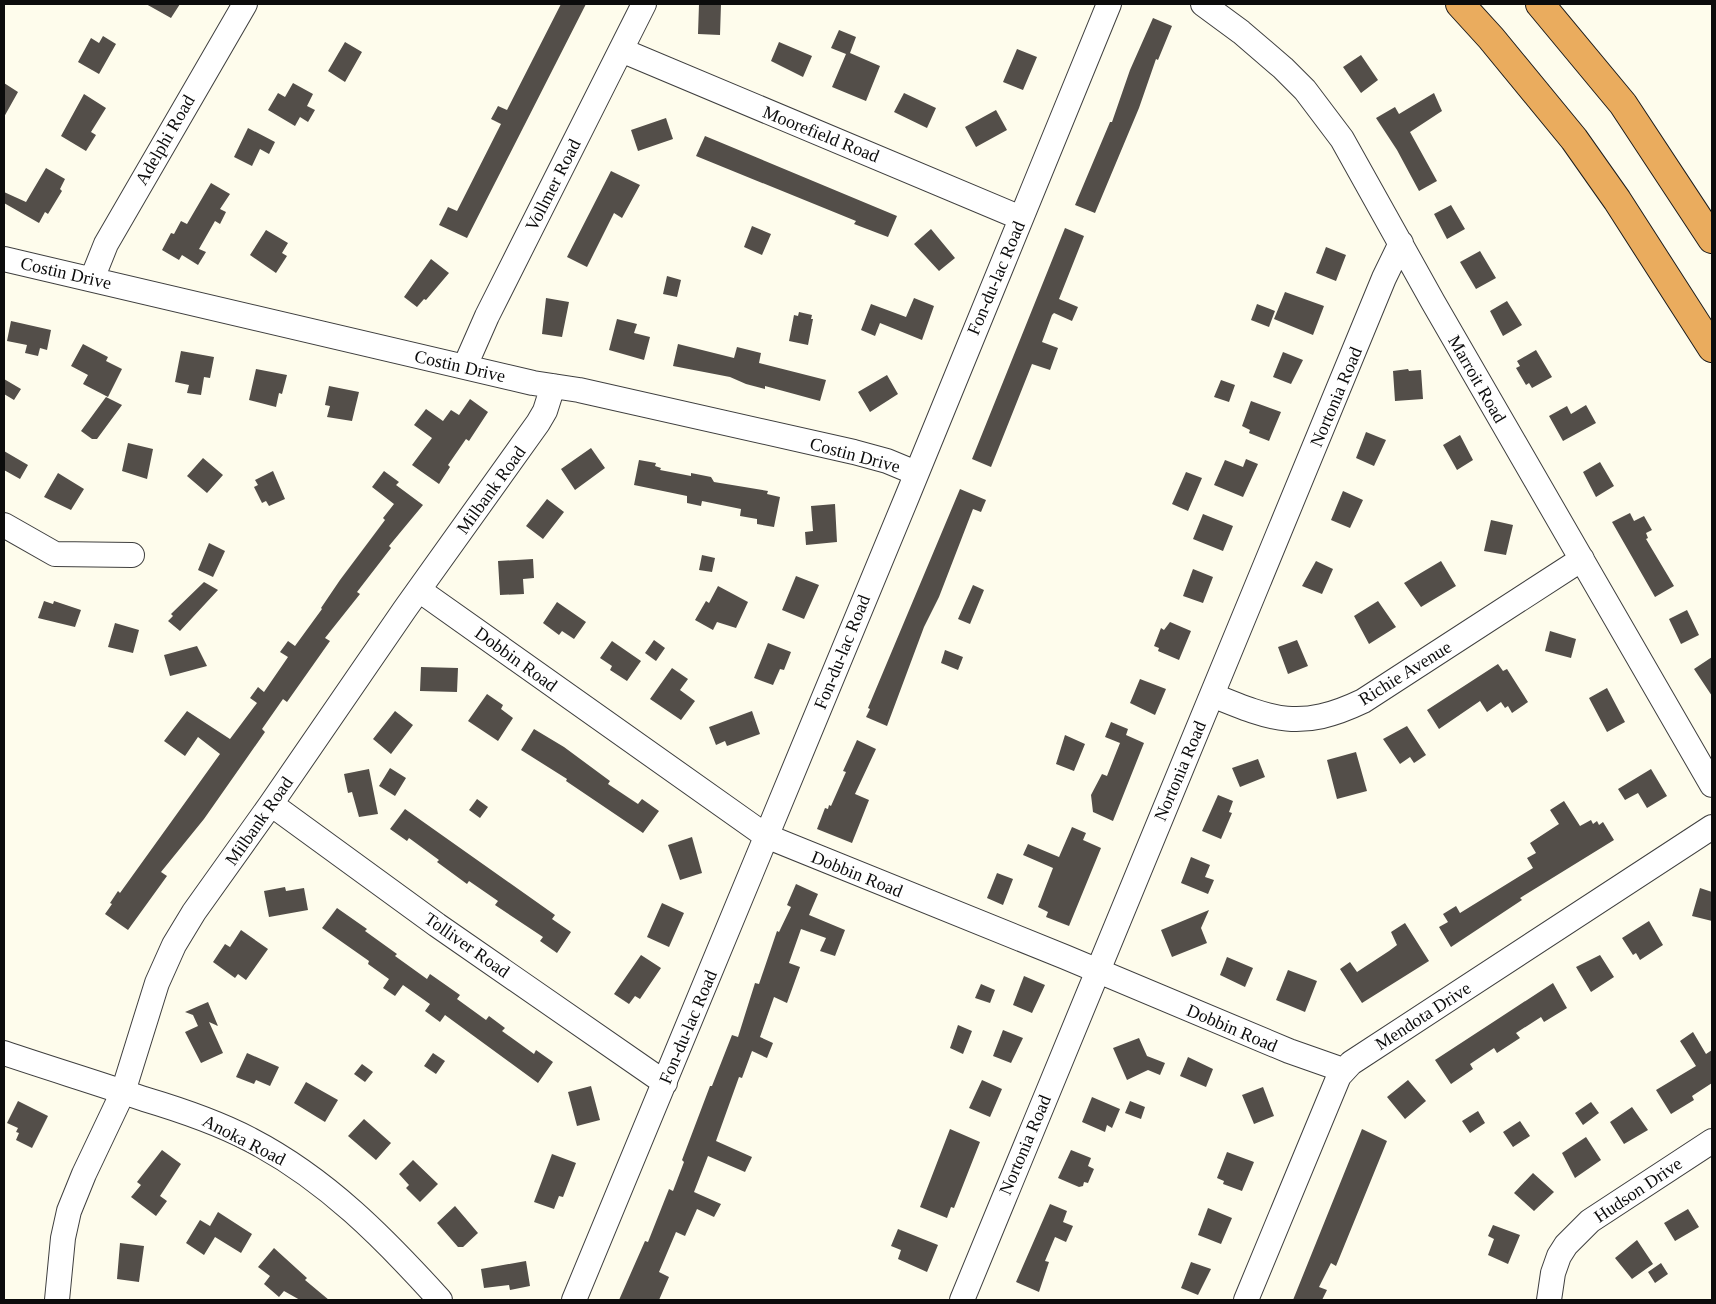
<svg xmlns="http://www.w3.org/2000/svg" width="1716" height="1304" viewBox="0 0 1716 1304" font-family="Georgia,serif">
  <rect width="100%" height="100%" fill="#fefcec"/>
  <path fill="#534e49" d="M 146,4 L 180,4 L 171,18 Z
    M 561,4 L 586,4 L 467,238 L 439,225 L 448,207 L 457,211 L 501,124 L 491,119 L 498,106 L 507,110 Z
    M 699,4 L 721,4 L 720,35 L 698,34 Z
    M 1153,18 L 1172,26 L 1158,60 L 1156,59 L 1139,108 L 1095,213 L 1075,205 L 1110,122 L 1112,122 L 1130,70 Z
    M 839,30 L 856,37 L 850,53 L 880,66 L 866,101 L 832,87 L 846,54 L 831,48 Z
    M 103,36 L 116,44 L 99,74 L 78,62 L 91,38 L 99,43 Z
    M 345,42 L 362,52 L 345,82 L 328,71 Z
    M 779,42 L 812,56 L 803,77 L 771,61 Z
    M 1017,49 L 1037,57 L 1023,90 L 1003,82 Z
    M 1361,55 L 1378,80 L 1361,93 L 1343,67 Z
    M 4,83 L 18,92 L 4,117 Z
    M 293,83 L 313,94 L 307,106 L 315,110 L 308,122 L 300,117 L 295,126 L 268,110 L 278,93 L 285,97 Z
    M 904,93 L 936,108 L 927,128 L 894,112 Z
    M 1434,93 L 1442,111 L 1410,132 L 1437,181 L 1419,191 L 1397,150 L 1376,118 L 1395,107 L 1399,114 Z
    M 84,94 L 106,108 L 91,132 L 96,135 L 86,151 L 61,136 Z
    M 996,110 L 1007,130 L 976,147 L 965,127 Z
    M 666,118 L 673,139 L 638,151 L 631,130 Z
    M 248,128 L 275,142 L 269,154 L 260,149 L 252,166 L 234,157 Z
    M 705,136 L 897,216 L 888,237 L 854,224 L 856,221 L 696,156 Z
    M 46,168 L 65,179 L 60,189 L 62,191 L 48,214 L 45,212 L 39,223 L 4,203 L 4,192 L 26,202 Z
    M 611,171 L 640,185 L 622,218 L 614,213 L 587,267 L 567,257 Z
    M 211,183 L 230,194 L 220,209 L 226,212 L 220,224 L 215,221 L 199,249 L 206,252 L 198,265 L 182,255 L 179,260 L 162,250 L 171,233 L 174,234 L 181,221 L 187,224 Z
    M 1451,205 L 1465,229 L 1447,239 L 1434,214 Z
    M 752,226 L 771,234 L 762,255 L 744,247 Z
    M 1065,228 L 1084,236 L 1059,299 L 1078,307 L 1072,321 L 1054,313 L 1052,315 L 1042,342 L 1058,348 L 1050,370 L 1032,364 L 991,467 L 972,459 Z
    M 931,229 L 955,258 L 939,271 L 914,244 Z
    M 266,230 L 288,243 L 282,253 L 287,256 L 276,273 L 250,255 Z
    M 1326,247 L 1346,255 L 1336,281 L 1316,273 Z
    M 1480,251 L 1496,278 L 1476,289 L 1460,262 Z
    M 431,259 L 449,273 L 426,300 L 424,299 L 417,307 L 404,297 Z
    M 667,276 L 681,280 L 677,297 L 663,294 Z
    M 1285,292 L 1324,306 L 1313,335 L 1274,319 Z
    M 546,298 L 569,302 L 562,337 L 542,334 Z
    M 914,298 L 934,306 L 922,340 L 880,323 L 875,336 L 861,330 L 871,304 L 906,317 Z
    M 1507,301 L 1522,325 L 1503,336 L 1490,311 Z
    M 1257,304 L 1275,311 L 1269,327 L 1251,320 Z
    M 799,312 L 812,315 L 811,319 L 813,319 L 808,345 L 789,341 L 794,315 L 798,316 Z
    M 617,319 L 637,324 L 634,333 L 650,337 L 644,360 L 609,350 Z
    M 11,321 L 51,330 L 47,350 L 40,348 L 38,356 L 25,353 L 27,345 L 7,341 Z
    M 83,344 L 108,357 L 106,361 L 122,369 L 108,397 L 83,384 L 88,375 L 71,366 Z
    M 678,344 L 734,358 L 737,347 L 761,353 L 759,363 L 826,380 L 820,401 L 765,386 L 765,389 L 746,384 L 730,377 L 673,366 Z
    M 1536,350 L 1552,377 L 1532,388 L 1529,383 L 1526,385 L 1516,368 L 1520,366 L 1517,361 Z
    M 181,351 L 214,357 L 210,378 L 204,377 L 201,395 L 187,393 L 189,385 L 175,382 Z
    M 1283,352 L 1303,360 L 1291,384 L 1273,377 Z
    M 256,369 L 287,375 L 282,394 L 279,393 L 276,407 L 249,400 Z
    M 1408,369 L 1409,371 L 1421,370 L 1423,399 L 1395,401 L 1393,371 Z
    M 887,375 L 898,394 L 870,412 L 858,392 Z
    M 4,379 L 21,389 L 14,400 L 4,394 Z
    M 1221,380 L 1235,385 L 1229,402 L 1214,397 Z
    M 329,386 L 359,392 L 352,421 L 327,417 L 330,406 L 325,405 Z
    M 106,397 L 122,405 L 97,439 L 92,439 L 81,431 Z
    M 470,399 L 488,412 L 469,441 L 466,439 L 448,465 L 450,467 L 439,484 L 412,465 L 432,438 L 414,425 L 426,409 L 443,421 L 451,410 L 459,415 Z
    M 1251,401 L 1281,412 L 1269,441 L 1249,433 L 1250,430 L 1242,426 Z
    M 1586,405 L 1596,423 L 1563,441 L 1549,416 L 1567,406 L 1571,414 Z
    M 1366,432 L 1386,440 L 1374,466 L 1356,458 Z
    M 1460,435 L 1473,460 L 1457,470 L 1443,445 Z
    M 128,443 L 153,449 L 147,479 L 122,471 Z
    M 591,448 L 605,468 L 575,490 L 561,469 Z
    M 4,451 L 28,465 L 20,479 L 4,470 Z
    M 203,458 L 223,475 L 207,493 L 187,476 Z
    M 1246,459 L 1258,464 L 1243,497 L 1214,485 L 1225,460 L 1243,467 Z
    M 639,460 L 656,463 L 655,466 L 661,468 L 660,470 L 691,476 L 691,473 L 711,477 L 714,482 L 768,491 L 767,494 L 780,497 L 774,527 L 757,524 L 757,519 L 740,516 L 741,509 L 702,501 L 701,506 L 687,503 L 687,496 L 634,485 Z
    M 1600,462 L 1614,486 L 1596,497 L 1583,472 Z
    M 273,471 L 285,499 L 269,506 L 266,501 L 262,503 L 254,487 L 258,485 L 255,480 Z
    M 384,471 L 399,482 L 396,485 L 423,505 L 389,546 L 391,548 L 357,592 L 360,594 L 325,638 L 330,641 L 287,702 L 283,699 L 262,729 L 265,732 L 204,819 L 161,872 L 167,876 L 128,930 L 105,914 L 112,904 L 110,903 L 118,891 L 120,893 L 220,754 L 198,737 L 185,756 L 164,741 L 187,711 L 230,739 L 257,703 L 250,698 L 258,687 L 264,692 L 288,657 L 280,652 L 288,641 L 295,646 L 322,609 L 321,608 L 340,580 L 385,520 L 383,518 L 394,504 L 372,487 Z
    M 1186,472 L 1202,478 L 1188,511 L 1172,504 Z
    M 58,473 L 84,489 L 71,510 L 44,497 Z
    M 960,489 L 986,500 L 981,512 L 973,509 L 939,597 L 924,627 L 887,726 L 866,717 L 870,709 L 868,708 Z
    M 1343,491 L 1363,500 L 1350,528 L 1331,520 Z
    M 547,499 L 564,512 L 543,539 L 526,526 Z
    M 835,504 L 837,542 L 806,545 L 805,532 L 813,531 L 811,506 Z
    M 1630,513 L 1634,521 L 1644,516 L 1652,530 L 1646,533 L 1648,538 L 1646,539 L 1674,586 L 1655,597 L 1612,522 Z
    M 1203,514 L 1233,526 L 1223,551 L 1193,539 Z
    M 1491,520 L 1513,525 L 1506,555 L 1484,551 Z
    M 209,543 L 225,551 L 213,577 L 198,570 Z
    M 702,555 L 715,558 L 712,572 L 699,570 Z
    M 533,559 L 534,578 L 523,579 L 524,594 L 500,595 L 498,561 Z
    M 1316,561 L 1333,569 L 1322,594 L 1302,586 Z
    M 1441,561 L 1456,586 L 1421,607 L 1404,583 Z
    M 1193,569 L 1213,577 L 1203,603 L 1183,596 Z
    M 796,576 L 819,585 L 804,619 L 782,610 Z
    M 204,582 L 218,590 L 180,631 L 168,621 L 173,616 L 171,614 Z
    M 973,585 L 984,590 L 970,624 L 958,619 Z
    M 718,586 L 748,602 L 736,628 L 717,622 L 713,630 L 695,620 L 706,601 L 709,603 Z
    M 44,601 L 53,604 L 54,601 L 81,610 L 75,627 L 38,618 Z
    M 1378,601 L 1396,627 L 1369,644 L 1354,616 Z
    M 557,602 L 586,622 L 574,639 L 562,631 L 559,635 L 543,623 Z
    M 1687,610 L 1699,635 L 1681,644 L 1669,619 Z
    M 1170,622 L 1191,631 L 1179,660 L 1158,651 L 1159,648 L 1154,646 L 1161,628 L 1164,630 Z
    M 115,623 L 139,630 L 133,653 L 108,647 Z
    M 1550,631 L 1576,639 L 1571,658 L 1545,651 Z
    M 654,640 L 665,648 L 656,661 L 645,653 Z
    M 1297,640 L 1308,666 L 1288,674 L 1278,647 Z
    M 612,641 L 641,661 L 627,681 L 610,670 L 612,666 L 600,658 Z
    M 768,643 L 791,652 L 784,670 L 780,669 L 773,685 L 754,678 Z
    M 197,646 L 207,666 L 170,676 L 164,655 Z
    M 945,650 L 963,657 L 958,670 L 941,663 Z
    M 1712,657 L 1712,696 L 1694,669 Z
    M 1498,664 L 1503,671 L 1507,669 L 1528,702 L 1512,713 L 1508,706 L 1505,708 L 1501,702 L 1487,712 L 1480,701 L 1439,729 L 1427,710 Z
    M 421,667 L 458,668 L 457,692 L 420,691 Z
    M 672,668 L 688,679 L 680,690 L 695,701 L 681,720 L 650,699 Z
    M 1140,679 L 1166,689 L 1155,715 L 1130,703 Z
    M 1607,688 L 1625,722 L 1607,732 L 1589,698 Z
    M 487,694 L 503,705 L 501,709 L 513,718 L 498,741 L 468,721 Z
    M 395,711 L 413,725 L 391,754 L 373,739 Z
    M 752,711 L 760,734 L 727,746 L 725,741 L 716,745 L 709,727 Z
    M 1111,722 L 1128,729 L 1126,735 L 1144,743 L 1113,821 L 1093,812 L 1091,795 L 1102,774 L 1107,776 L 1120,743 L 1105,737 Z
    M 1407,726 L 1426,755 L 1414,763 L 1410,757 L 1400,764 L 1383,739 Z
    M 534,729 L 564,747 L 610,781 L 608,784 L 638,804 L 642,799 L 659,811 L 643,833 L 566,781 L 567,779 L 521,750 Z
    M 1065,735 L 1085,744 L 1074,771 L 1056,764 Z
    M 857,740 L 876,749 L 855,794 L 869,800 L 852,843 L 817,829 L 825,808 L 828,809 L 829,805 L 831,806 L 846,772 L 843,771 Z
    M 1356,752 L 1367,791 L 1337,799 L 1327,760 Z
    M 1258,759 L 1265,777 L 1240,787 L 1232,768 Z
    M 390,768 L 406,778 L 395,796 L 379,786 Z
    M 369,769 L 378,814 L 359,817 L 352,792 L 348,793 L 344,774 Z
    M 1651,769 L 1667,796 L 1647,808 L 1638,793 L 1625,800 L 1618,789 Z
    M 1218,795 L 1233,801 L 1229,812 L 1232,813 L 1221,839 L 1202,831 Z
    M 477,799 L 488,807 L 480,818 L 469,810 Z
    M 1564,801 L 1580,826 L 1591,820 L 1593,824 L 1597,821 L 1599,825 L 1603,822 L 1614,840 L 1520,898 L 1522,900 L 1451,947 L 1439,927 L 1448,922 L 1443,914 L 1456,906 L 1460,913 L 1533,868 L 1527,858 L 1536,853 L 1530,843 L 1559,824 L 1550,810 Z
    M 405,809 L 555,915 L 552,919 L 571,932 L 557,953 L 540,941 L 543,937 L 495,905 L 498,901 L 469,881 L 467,884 L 437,862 L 439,860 L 409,838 L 407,841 L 390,829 Z
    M 1072,827 L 1086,833 L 1083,840 L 1101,848 L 1069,926 L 1046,917 L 1048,912 L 1038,907 L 1053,868 L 1023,855 L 1028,844 L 1059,857 Z
    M 692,837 L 702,873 L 680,880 L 668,845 Z
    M 1191,857 L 1210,865 L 1205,877 L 1214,880 L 1208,894 L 1181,883 Z
    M 997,873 L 1013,879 L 1003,905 L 987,898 Z
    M 796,884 L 818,894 L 809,915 L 845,930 L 835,956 L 820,951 L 826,938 L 801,929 L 789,963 L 800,967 L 787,1003 L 774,997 L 760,1037 L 773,1043 L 767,1058 L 752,1051 L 742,1078 L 739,1077 L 716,1141 L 752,1157 L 745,1172 L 708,1156 L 694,1192 L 721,1204 L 714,1217 L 697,1209 L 685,1236 L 676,1232 L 659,1272 L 669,1277 L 659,1300 L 619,1300 L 645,1241 L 648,1242 L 669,1189 L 673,1191 L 684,1162 L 682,1160 L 710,1086 L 712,1086 L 732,1035 L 738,1037 L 755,983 L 759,984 L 777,931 L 779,932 L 791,907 L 787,905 Z
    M 285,887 L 286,891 L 304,888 L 308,910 L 269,917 L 264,891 Z
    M 1700,888 L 1712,892 L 1712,921 L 1692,916 Z
    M 662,903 L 684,913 L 669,947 L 647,937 Z
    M 337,908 L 367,929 L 365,931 L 397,954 L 395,956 L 427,979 L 430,974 L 460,995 L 457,999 L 486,1020 L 489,1016 L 505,1028 L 502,1031 L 534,1054 L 536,1050 L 553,1062 L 538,1083 L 445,1015 L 440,1022 L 425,1011 L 430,1004 L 403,985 L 395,996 L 383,988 L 389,979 L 368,964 L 369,961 L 322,928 Z
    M 1209,910 L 1201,928 L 1207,943 L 1172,957 L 1161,930 Z
    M 1649,921 L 1663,945 L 1640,960 L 1636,953 L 1633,955 L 1622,938 Z
    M 1405,923 L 1429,961 L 1362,1003 L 1340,969 L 1350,962 L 1357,972 L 1389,951 L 1397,945 L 1391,932 Z
    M 241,930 L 268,949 L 246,980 L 238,974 L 235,978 L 213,962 L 225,944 L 230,947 Z
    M 641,955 L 661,968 L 640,999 L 635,996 L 629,1004 L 614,994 Z
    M 1600,955 L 1614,977 L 1591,992 L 1576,967 Z
    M 1227,957 L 1253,968 L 1245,987 L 1220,975 Z
    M 1288,970 L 1317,981 L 1305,1012 L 1276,1000 Z
    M 1024,976 L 1045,985 L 1032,1013 L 1013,1005 Z
    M 1553,983 L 1567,1008 L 1544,1022 L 1541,1017 L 1516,1033 L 1520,1038 L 1497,1053 L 1494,1048 L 1470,1064 L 1473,1069 L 1451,1084 L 1435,1060 Z
    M 981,984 L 995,990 L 990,1003 L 975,998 Z
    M 208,1002 L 218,1026 L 209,1022 L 223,1053 L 201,1063 L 185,1032 L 198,1026 L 193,1015 L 185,1012 Z
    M 958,1025 L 972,1031 L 963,1054 L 950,1048 Z
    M 1003,1030 L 1023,1038 L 1011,1063 L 993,1056 Z
    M 1693,1032 L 1706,1054 L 1712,1050 L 1712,1083 L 1692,1096 L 1694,1100 L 1671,1114 L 1656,1090 L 1696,1066 L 1680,1041 Z
    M 1139,1038 L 1147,1056 L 1165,1063 L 1160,1075 L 1148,1070 L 1127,1080 L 1113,1048 Z
    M 247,1053 L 279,1067 L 270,1086 L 256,1080 L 254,1084 L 236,1077 Z
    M 433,1053 L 445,1061 L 436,1074 L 424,1066 Z
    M 1188,1057 L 1213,1069 L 1206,1087 L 1180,1076 Z
    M 362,1064 L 373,1072 L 365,1082 L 354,1074 Z
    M 982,1080 L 1002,1089 L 990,1117 L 969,1108 Z
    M 1408,1080 L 1426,1101 L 1405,1119 L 1387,1097 Z
    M 306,1082 L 338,1100 L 325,1122 L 294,1103 Z
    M 591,1086 L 600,1120 L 577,1126 L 568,1092 Z
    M 1263,1087 L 1274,1116 L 1254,1124 L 1242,1095 Z
    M 1092,1097 L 1120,1109 L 1112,1128 L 1107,1125 L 1105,1132 L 1082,1122 Z
    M 18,1101 L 48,1116 L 32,1148 L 16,1140 L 19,1133 L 16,1132 L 18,1128 L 7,1123 Z
    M 1130,1101 L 1145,1107 L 1141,1119 L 1125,1113 Z
    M 1591,1102 L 1599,1113 L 1583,1125 L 1575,1113 Z
    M 1632,1107 L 1648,1130 L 1624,1144 L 1610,1122 Z
    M 1478,1111 L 1485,1123 L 1470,1133 L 1462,1121 Z
    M 364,1119 L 391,1143 L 376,1160 L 348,1136 Z
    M 1520,1121 L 1530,1136 L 1513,1147 L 1503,1132 Z
    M 950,1129 L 980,1142 L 954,1208 L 951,1207 L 947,1218 L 920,1207 Z
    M 1362,1129 L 1387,1141 L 1336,1266 L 1331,1263 L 1319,1287 L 1327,1290 L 1322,1300 L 1293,1300 Z
    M 1586,1137 L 1601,1160 L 1575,1178 L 1562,1153 Z
    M 162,1150 L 181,1164 L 160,1196 L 167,1201 L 156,1216 L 131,1197 L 141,1185 L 137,1182 Z
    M 1071,1150 L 1091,1158 L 1088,1166 L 1094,1169 L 1088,1183 L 1084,1182 L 1083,1186 L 1079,1187 L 1058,1178 Z
    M 1227,1152 L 1254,1162 L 1242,1191 L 1223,1184 L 1224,1181 L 1217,1178 Z
    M 552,1154 L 576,1163 L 563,1197 L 559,1196 L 554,1209 L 534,1202 Z
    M 413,1160 L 438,1184 L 420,1202 L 406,1188 L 409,1185 L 399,1174 Z
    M 1533,1173 L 1554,1192 L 1534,1211 L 1514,1193 Z
    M 1050,1204 L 1067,1211 L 1063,1222 L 1073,1226 L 1066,1242 L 1055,1237 L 1045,1261 L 1049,1262 L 1039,1292 L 1016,1282 Z
    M 455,1206 L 478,1233 L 463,1247 L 458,1247 L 437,1223 Z
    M 1208,1208 L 1232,1218 L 1221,1244 L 1198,1235 Z
    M 1688,1209 L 1699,1227 L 1675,1241 L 1664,1223 Z
    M 218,1212 L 252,1234 L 241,1253 L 215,1237 L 204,1255 L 186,1243 L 200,1220 L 210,1226 Z
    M 1493,1225 L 1520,1235 L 1508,1264 L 1488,1255 L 1494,1239 L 1488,1236 Z
    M 898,1229 L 938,1245 L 927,1272 L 898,1259 L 901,1250 L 891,1246 Z
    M 1637,1240 L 1653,1264 L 1632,1279 L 1615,1258 Z
    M 120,1243 L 144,1246 L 139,1282 L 117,1279 Z
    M 274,1248 L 307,1278 L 305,1280 L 329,1300 L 300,1300 L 284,1291 L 279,1297 L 264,1284 L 270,1276 L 258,1267 Z
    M 526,1261 L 530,1286 L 510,1290 L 509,1285 L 484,1288 L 481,1269 Z
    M 1191,1262 L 1211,1269 L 1198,1295 L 1181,1288 Z
    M 1661,1263 L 1668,1274 L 1655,1283 L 1648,1272 Z"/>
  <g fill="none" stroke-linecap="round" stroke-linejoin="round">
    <g stroke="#3f3f3f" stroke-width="26">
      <path id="minor" d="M 1203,4 L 1241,32 L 1283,68 L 1305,90 L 1342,139 L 1433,302 L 1712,785
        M 621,50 L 1021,218
        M 4,259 L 533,383 L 579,390 L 854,452 L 887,461 L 916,473
        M 92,279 L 106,244 L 245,4
        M 465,366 L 487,316 L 644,4
        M 4,525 L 55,554 L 132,555
        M 419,590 L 766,836 L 1065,957 L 1289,1051 L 1343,1070
        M 1212,695 C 1273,720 1300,731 1363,701 L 1582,559
        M 271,804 L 437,925 L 665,1083
        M 4,1053 C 51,1069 98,1083 144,1099 C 181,1110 217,1122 251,1140 C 326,1179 384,1238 440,1300
        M 57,1300 L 63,1238 L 69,1211 L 84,1174 L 123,1092 L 157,983 L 174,945 L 194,912 L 271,804 L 405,609 L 538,423 L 545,411 L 553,386
        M 574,1300 L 907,497 L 1109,4
        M 962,1300 L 1384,278 L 1401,243
        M 1246,1300 L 1339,1076 L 1351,1063 L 1712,827
        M 1549,1300 L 1553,1273 L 1559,1256 L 1566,1245 L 1590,1221 L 1712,1141"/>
    </g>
    <g stroke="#1d1d1d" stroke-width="30">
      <path id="highway" d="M 1460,4 L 1491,38 L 1574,139 L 1617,200 L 1712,348
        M 1540,4 L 1623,104 L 1712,239"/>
    </g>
    <use href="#minor" stroke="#fff" stroke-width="24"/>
    <use href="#highway" stroke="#eaac5e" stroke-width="28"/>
  </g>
  <g text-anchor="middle" stroke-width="5" stroke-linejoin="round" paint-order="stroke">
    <g font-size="18" fill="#0c0c0c" stroke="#fff">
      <text transform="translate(821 134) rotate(22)" y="6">Moorefield Road</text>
      <text transform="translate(165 140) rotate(-60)" y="6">Adelphi Road</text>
      <text transform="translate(553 185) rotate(-63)" y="6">Vollmer Road</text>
      <text transform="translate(66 273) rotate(13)" y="6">Costin Drive</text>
      <text transform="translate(996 278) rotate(-67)" y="6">Fon-du-lac Road</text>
      <text transform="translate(460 366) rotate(13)" y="6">Costin Drive</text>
      <text transform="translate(1477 379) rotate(60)" y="6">Marroit Road</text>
      <text transform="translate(1336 397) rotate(-67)" y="6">Nortonia Road</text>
      <text transform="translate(855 455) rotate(15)" y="6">Costin Drive</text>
      <text transform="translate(491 490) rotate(-54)" y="6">Milbank Road</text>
      <text transform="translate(842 652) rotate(-68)" y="6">Fon-du-lac Road</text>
      <text transform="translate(516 659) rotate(36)" y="6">Dobbin Road</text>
      <text transform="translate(1405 673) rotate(-32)" y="6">Richie Avenue</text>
      <text transform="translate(1180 771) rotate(-67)" y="6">Nortonia Road</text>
      <text transform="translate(259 821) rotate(-55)" y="6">Milbank Road</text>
      <text transform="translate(857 874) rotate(22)" y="6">Dobbin Road</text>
      <text transform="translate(467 945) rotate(35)" y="6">Tolliver Road</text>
      <text transform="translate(1423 1016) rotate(-33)" y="6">Mendota Drive</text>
      <text transform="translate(688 1027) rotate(-67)" y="6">Fon-du-lac Road</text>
      <text transform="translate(1232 1028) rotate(23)" y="6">Dobbin Road</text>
      <text transform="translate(244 1140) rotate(27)" y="6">Anoka Road</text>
      <text transform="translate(1025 1145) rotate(-67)" y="6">Nortonia Road</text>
      <text transform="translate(1638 1190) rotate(-34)" y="6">Hudson Drive</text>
    </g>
  </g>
  <rect width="1716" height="1304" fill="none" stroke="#0c0c0c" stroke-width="10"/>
</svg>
